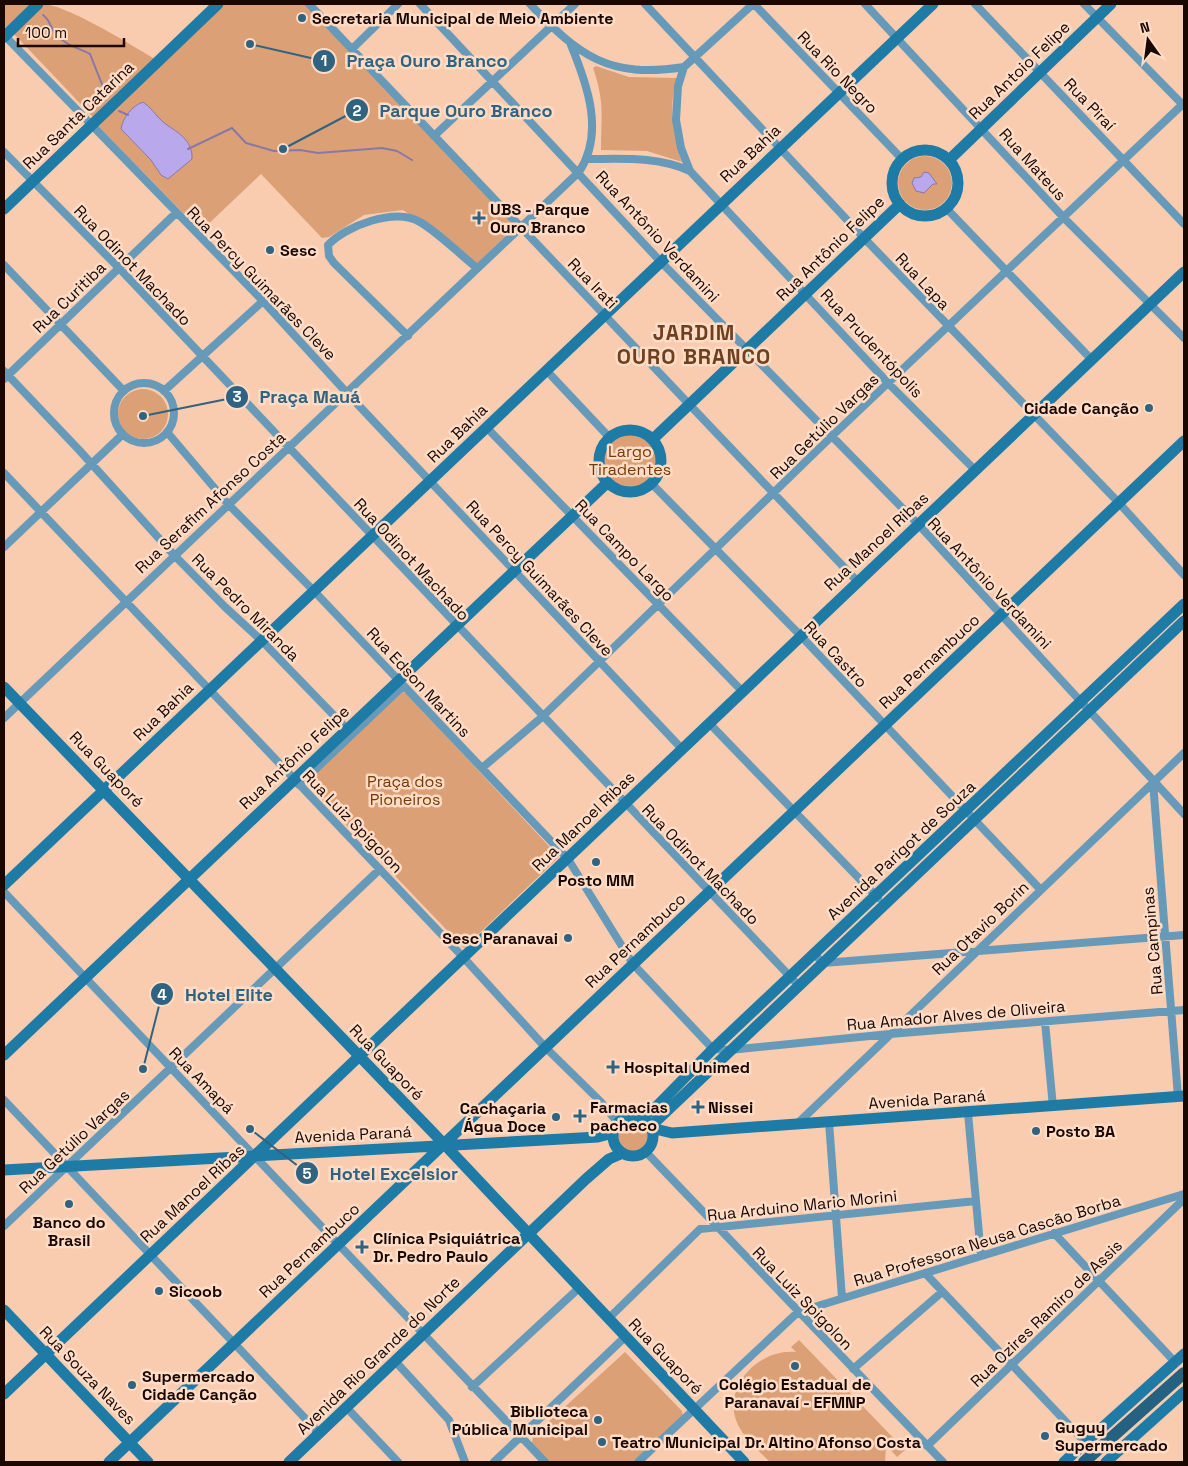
<svg xmlns="http://www.w3.org/2000/svg" width="1188" height="1466" viewBox="0 0 1188 1466" font-family="'Space Grotesk',sans-serif">
  <rect width="100%" height="100%" fill="#f9ccb0"/>
  <path fill="#dca077" d="M 4,4 L 31,4 L 4,29 Z
    M 42,4 C 66,4 135,47 158,61 L 93,117 L 14,34 Z
    M 224,4 L 307,4 L 517,225 L 477,264 L 403,210 L 364,215 L 329,237 L 322,238 L 261,174 L 201,231 L 97,125 Z
    M 596,66 L 629,77 L 677,78 C 668,106 673,134 682,162 L 647,151 L 601,150 C 601,115 605,103 593,68 Z
    M898 183a27 27 0 1 1 54 0a27 27 0 1 1-54 0Z
    M118 414a25 25 0 1 1 50 0a25 25 0 1 1-50 0Z
    M604 461a26 26 0 1 1 52 0a26 26 0 1 1-52 0Z
    M 402,692 L 406,693 L 559,857 L 464,948 L 306,783 Z
    M618 1136a15 15 0 1 1 30 0a15 15 0 1 1-30 0Z
    M 799,1340 L 905,1450 L 897,1457 L 886,1445 L 885,1462 L 770,1462 C 758,1450 742,1437 736,1420 C 724,1384 761,1348 796,1352 L 791,1347 Z
    M 625,1352 L 682,1411 L 683,1416 L 632,1462 L 549,1462 L 532,1443 L 533,1436 Z"/>
  <path fill="#b9a9ec" stroke="#8978a5" d="M 143,102 C 151,107 156,116 163,122 C 176,132 193,139 192,159 L 168,179 L 161,175 L 151,160 L 121,129 C 123,117 132,106 143,102 Z
    M 924,172 L 929,173 L 937,184 L 933,184 L 924,193 L 916,191 L 912,183 L 914,178 L 921,177 Z"/>
  <g fill="none" stroke-linecap="round" stroke-linejoin="round">
    <path stroke="#8978a5" stroke-width="2" d="M 43,15 C 51,21 50,28 56,34 C 64,45 79,48 90,54 L 107,97
      M 119,111 L 128,115
      M 188,149 L 232,128 L 246,143 L 274,151 L 300,150 L 318,153 L 382,148 L 397,151 L 412,160"/>
    <path stroke="#679ab8" stroke-width="8" d="M 309,4 L 857,581
      M 420,4 L 660,261 L 918,524 L 1184,814
      M 530,4 C 579,56 609,79 684,67
      M 645,4 L 864,238 L 1119,503 L 1184,575
      M 753,4 L 684,67 L 678,86 L 676,120 L 681,148 L 690,171 L 889,384 L 975,470
      M 754,4 L 902,159
      M 865,4 L 1064,218 L 1184,338
      M 975,4 L 1184,224
      M 1084,4 L 1184,106
      M 5,36 L 263,301 L 347,393 L 682,749
      M 352,49 L 398,4
      M 434,136 L 575,4
      M 4,152 L 119,268 L 799,986
      M 587,159 C 623,159 657,156 690,171
      M 946,208 L 1092,360
      M 4,265 L 124,391
      M 408,336 L 334,263 L 329,256 L 328,245 C 346,226 395,207 420,222 C 440,234 458,253 477,268
      M 546,370 L 609,437
      M 4,371 L 80,451 L 174,555 L 225,607 L 262,641 L 347,729
      M 4,379 L 176,213
      M114 413a30 30 0 1 1 60 0a30 30 0 1 1-60 0Z
      M 164,391 L 263,301
      M 487,428 L 742,691
      M 167,432 L 228,504 L 314,591 L 568,859 L 633,964 L 713,1049 L 730,1050 L 890,1034 L 1184,1010
      M 4,473 L 463,957 L 545,1047 L 600,1101 L 618,1123
      M 652,484 L 800,635 L 1040,889
      M 4,547 L 123,434
      M 4,718 L 579,172 C 605,133 587,84 571,45
      M 709,723 L 878,898
      M 482,768 L 542,717 L 832,436 L 1184,103
      M 1153,782 L 1178,1097
      M 299,785 L 403,686
      M 4,892 L 545,1462
      M 814,954 L 823,963 L 1184,935
      M 1045,1022 L 1053,1107
      M 4,1100 L 319,1433
      M 968,1113 L 981,1256
      M 829,1122 L 842,1298
      M 797,1124 L 1184,753
      M 645,1151 L 943,1462
      M 4,1226 L 380,869
      M 1054,1233 L 1175,1362
      M 925,1273 L 1086,1443
      M 608,1319 L 700,1229 L 976,1201
      M 395,1361 L 449,1420 L 465,1462
      M 853,1369 L 942,1292
      M 472,1387 L 579,1288
      M 346,1407 L 398,1462
      M 927,1446 L 1184,1199
      M 494,1462 L 625,1337
      M 638,1462 L 798,1312 L 1184,1194"/>
    <path stroke="#1e7ba6" stroke-width="11" d="M 4,37 L 38,4
      M892 183a33 33 0 1 1 66 0a33 33 0 1 1-66 0Z
      M 949,160 L 1111,4
      M 4,209 L 218,4
      M599 461a31 31 0 1 1 62 0a31 31 0 1 1-62 0Z
      M 653,439 L 900,204
      M 4,687 L 445,1145 L 744,1462
      M 4,885 L 933,4
      M 4,1055 L 607,483
      M613 1136a20 20 0 1 1 40 0a20 20 0 1 1-40 0Z
      M 640,1118 L 653,1110 L 713,1049 L 1184,604
      M 650,1127 L 1184,621
      M 651,1128 L 672,1133 L 1184,1096
      M 4,1170 L 598,1137 L 613,1133
      M 4,1310 L 148,1462
      M 4,1394 L 1184,272
      M 109,1462 L 1184,441
      M 289,1462 L 586,1179 L 609,1159 L 623,1153
      M 1064,1462 L 1184,1354
      M 1106,1462 L 1184,1392"/>
    <path stroke="#256180" stroke-width="12" d="M 1084,1462 L 1184,1373"/>
  </g>
  <g fill="#2f6380" stroke="#fedcc6" stroke-width="2">
    <circle cx="302" cy="18" r="5"/>
    <path d="M476.5 210.5h5v5h5v5h-5v5h-5v-5h-5v-5h5z"/>
    <circle cx="270" cy="250" r="5"/>
    <circle cx="1149" cy="408" r="5"/>
    <circle cx="596" cy="862" r="5"/>
    <circle cx="568" cy="938" r="5"/>
    <path d="M610.5 1059.5h5v5h5v5h-5v5h-5v-5h-5v-5h5z"/>
    <path d="M695.5 1099.5h5v5h5v5h-5v5h-5v-5h-5v-5h5z"/>
    <path d="M577.5 1108.5h5v5h5v5h-5v5h-5v-5h-5v-5h5z"/>
    <circle cx="556" cy="1117" r="5"/>
    <circle cx="1036" cy="1131" r="5"/>
    <circle cx="69" cy="1204" r="5"/>
    <path d="M359.5 1239.5h5v5h5v5h-5v5h-5v-5h-5v-5h5z"/>
    <circle cx="159" cy="1291" r="5"/>
    <circle cx="795" cy="1366" r="5"/>
    <circle cx="132" cy="1385" r="5"/>
    <circle cx="598" cy="1420" r="5"/>
    <circle cx="1045" cy="1436" r="5"/>
    <circle cx="602" cy="1442" r="5"/>
  </g>
  <g text-anchor="middle" stroke-width="5" stroke-linejoin="round" paint-order="stroke">
    <g font-size="16" font-weight="bold" fill="#190700" stroke="#fedcc6" text-anchor="start">
      <text x="312" y="24">Secretaria Municipal de Meio Ambiente</text>
      <text x="490" y="215">UBS - Parque<tspan x="490" dy="18">Ouro Branco</tspan></text>
      <text x="280" y="256">Sesc</text>
      <text x="1139" y="414" text-anchor="end">Cidade Canção</text>
      <text x="596" y="886" text-anchor="middle">Posto MM</text>
      <text x="558" y="944" text-anchor="end">Sesc Paranavai</text>
      <text x="624" y="1073">Hospital Unimed</text>
      <text x="590" y="1113">Farmacias<tspan x="590" dy="18">pacheco</tspan></text>
      <text x="708" y="1113">Nissei</text>
      <text x="546" y="1114" text-anchor="end">Cachaçaria<tspan x="546" dy="18">Água Doce</tspan></text>
      <text x="1046" y="1137">Posto BA</text>
      <text x="69" y="1228" text-anchor="middle">Banco do<tspan x="69" dy="18">Brasil</tspan></text>
      <text x="373" y="1244">Clínica Psiquiátrica<tspan x="373" dy="18">Dr. Pedro Paulo</tspan></text>
      <text x="169" y="1297">Sicoob</text>
      <text x="142" y="1382">Supermercado<tspan x="142" dy="18">Cidade Canção</tspan></text>
      <text x="795" y="1390" text-anchor="middle">Colégio Estadual de<tspan x="795" dy="18">Paranavaí - EFMNP</tspan></text>
      <text x="588" y="1417" text-anchor="end">Biblioteca<tspan x="588" dy="18">Pública Municipal</tspan></text>
      <text x="1055" y="1433">Guguy<tspan x="1055" dy="18">Supermercado</tspan></text>
      <text x="612" y="1448">Teatro Municipal Dr. Altino Afonso Costa</text>
    </g>
    <g font-size="16" fill="#190700" stroke="#fedcc6">
      <text transform="translate(1019 70) rotate(-44)" y="6">Rua Antoio Felipe</text>
      <text transform="translate(838 72) rotate(46)" y="6">Rua Rio Negro</text>
      <text transform="translate(1090 104) rotate(46)" y="6">Rua Piraí</text>
      <text transform="translate(78 115) rotate(-44)" y="6">Rua Santa Catarina</text>
      <text transform="translate(750 153) rotate(-43)" y="6">Rua Bahia</text>
      <text transform="translate(1033 164) rotate(48)" y="6">Rua Mateus</text>
      <text transform="translate(658 236) rotate(47)" y="6">Rua Antônio Verdamini</text>
      <text transform="translate(830 248) rotate(-44)" y="6">Rua Antônio Felipe</text>
      <text transform="translate(133 265) rotate(46)" y="6">Rua Odinot Machado</text>
      <text transform="translate(923 281) rotate(47)" y="6">Rua Lapa</text>
      <text transform="translate(262 283) rotate(46)" y="6">Rua Percy Guimarães Cleve</text>
      <text transform="translate(593 283) rotate(46)" y="6">Rua Irati</text>
      <text transform="translate(69 297) rotate(-44)" y="6">Rua Curitiba</text>
      <text transform="translate(872 343) rotate(47)" y="6">Rua Prudentópolis</text>
      <text transform="translate(824 426) rotate(-44)" y="6">Rua Getúlio Vargas</text>
      <text transform="translate(457 433) rotate(-44)" y="6">Rua Bahia</text>
      <text transform="translate(210 502) rotate(-43)" y="6">Rua Serafim Afonso Costa</text>
      <text transform="translate(876 541) rotate(-43)" y="6">Rua Manoel Ribas</text>
      <text transform="translate(625 550) rotate(46)" y="6">Rua Campo Largo</text>
      <text transform="translate(412 559) rotate(47)" y="6">Rua Odinot Machado</text>
      <text transform="translate(540 578) rotate(47)" y="6">Rua Percy Guimarães Cleve</text>
      <text transform="translate(990 583) rotate(47)" y="6">Rua Antônio Verdamini</text>
      <text transform="translate(246 607) rotate(45)" y="6">Rua Pedro Miranda</text>
      <text transform="translate(836 654) rotate(47)" y="6">Rua Castro</text>
      <text transform="translate(929 661) rotate(-43)" y="6">Rua Pernambuco</text>
      <text transform="translate(419 682) rotate(47)" y="6">Rua Edson Martins</text>
      <text transform="translate(163 711) rotate(-44)" y="6">Rua Bahia</text>
      <text transform="translate(294 757) rotate(-43)" y="6">Rua Antônio Felipe</text>
      <text transform="translate(107 769) rotate(46)" y="6">Rua Guaporé</text>
      <text transform="translate(353 821) rotate(46)" y="6">Rua Luiz Spigolon</text>
      <text transform="translate(583 821) rotate(-44)" y="6">Rua Manoel Ribas</text>
      <text transform="translate(901 850) rotate(-43)" y="6">Avenida Parigot de Souza</text>
      <text transform="translate(701 864) rotate(46)" y="6">Rua Odinot Machado</text>
      <text transform="translate(980 928) rotate(-44)" y="6">Rua Otavio Borin</text>
      <text transform="translate(635 940) rotate(-43)" y="6">Rua Pernambuco</text>
      <text transform="translate(1152 941) rotate(-95)" y="6">Rua Campinas</text>
      <text transform="translate(956 1015) rotate(-5)" y="6">Rua Amador Alves de Oliveira</text>
      <text transform="translate(387 1062) rotate(46)" y="6">Rua Guaporé</text>
      <text transform="translate(202 1080) rotate(46)" y="6">Rua Amapá</text>
      <text transform="translate(927 1099) rotate(-4)" y="6">Avenida Paraná</text>
      <text transform="translate(353 1134) rotate(-3)" y="6">Avenida Paraná</text>
      <text transform="translate(74 1141) rotate(-43)" y="6">Rua Getúlio Vargas</text>
      <text transform="translate(192 1193) rotate(-43)" y="6">Rua Manoel Ribas</text>
      <text transform="translate(802 1205) rotate(-6)" y="6">Rua Arduino Mario Morini</text>
      <text transform="translate(987 1240) rotate(-17)" y="6">Rua Professora Neusa Cascão Borba</text>
      <text transform="translate(309 1250) rotate(-43)" y="6">Rua Pernambuco</text>
      <text transform="translate(803 1298) rotate(46)" y="6">Rua Luiz Spigolon</text>
      <text transform="translate(1046 1313) rotate(-44)" y="6">Rua Ozires Ramiro de Assis</text>
      <text transform="translate(378 1355) rotate(-44)" y="6">Avenida Rio Grande do Norte</text>
      <text transform="translate(666 1356) rotate(46)" y="6">Rua Guaporé</text>
      <text transform="translate(88 1375) rotate(46)" y="6">Rua Souza Naves</text>
    </g>
    <g font-size="16" fill="#753a05" stroke="#fedcc6">
      <text x="630" y="457">Largo<tspan x="630" dy="18">Tiradentes</tspan></text>
      <text x="405" y="787">Praça dos<tspan x="405" dy="18">Pioneiros</tspan></text>
    </g>
    <g font-size="21" font-weight="bold" letter-spacing="1" fill="#6e401f" stroke="#fedcc6">
      <text x="694" y="340">JARDIM<tspan x="694" dy="24">OURO BRANCO</tspan></text>
    </g>
  </g>
  <path fill="none" stroke="#2f6380" stroke-width="2" d="M250 44L324 61M283 149L357 110M143 416L237 397M143 1069L162 994M250 1129L307 1173"/>
  <g fill="#2f6380" stroke="#fedcc6" stroke-width="2">
    <circle cx="250" cy="44" r="5"/>
    <circle cx="283" cy="149" r="5"/>
    <circle cx="143" cy="416" r="5"/>
    <circle cx="143" cy="1069" r="5"/>
    <circle cx="250" cy="1129" r="5"/>
    <circle cx="324" cy="61" r="12"/>
    <circle cx="357" cy="110" r="12"/>
    <circle cx="237" cy="397" r="12"/>
    <circle cx="162" cy="994" r="12"/>
    <circle cx="307" cy="1173" r="12"/>
  </g>
  <g font-size="15" text-anchor="middle" font-weight="bold" fill="#fff">
    <text x="324" y="66">1</text>
    <text x="357" y="116">2</text>
    <text x="237" y="402">3</text>
    <text x="162" y="1000">4</text>
    <text x="307" y="1179">5</text>
  </g>
  <g font-size="18" text-anchor="middle" font-weight="bold" fill="#2f6380" stroke="#fedcc6" stroke-width="5" stroke-linejoin="round" paint-order="stroke">
    <text x="427" y="67">Praça Ouro Branco</text>
    <text x="466" y="117">Parque Ouro Branco</text>
    <text x="310" y="403">Praça Mauá</text>
    <text x="229" y="1001">Hotel Elite</text>
    <text x="394" y="1180">Hotel Excelsior</text>
  </g>
  <rect width="1188" height="1466" fill="none" stroke="#190700" stroke-width="10"/>
  <g transform="translate(1148 40) rotate(346)" stroke="#fedcc6" stroke-width="4" paint-order="stroke">
  <path d="M0-4L9 19L0 12L-9 19Z" fill="#190700"/>
  <text y="-8" font-size="14" font-weight="bold" text-anchor="middle" fill="#190700">N</text>
  </g>
  <path d="M18 38v8h106v-8" fill="none" stroke="#190700" stroke-width="2.5"/>
  <text x="25" y="38" font-size="15" fill="#190700" stroke="#fedcc6" stroke-width="4" paint-order="stroke">100 m</text>
</svg>
